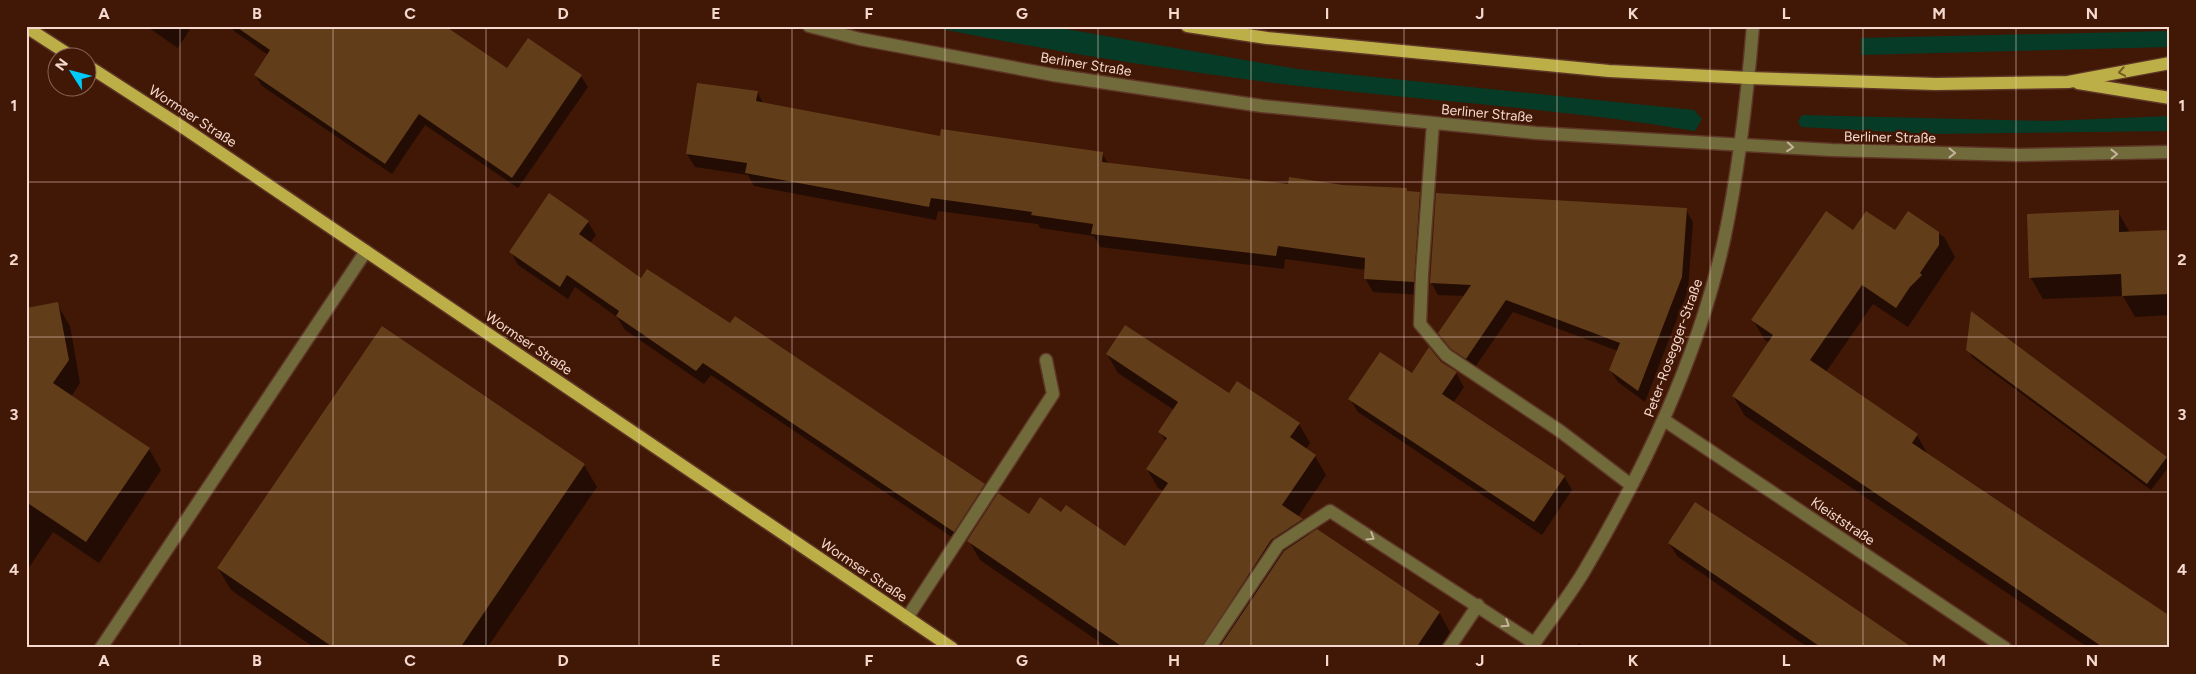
<svg xmlns="http://www.w3.org/2000/svg" width="2196" height="674" viewBox="0 0 2196 674" font-family="Figtree,sans-serif">
  <rect width="100%" height="100%" fill="#411706"/>
  <path fill="#063c27" d="M 926,26 L 1048,26 L 1297,69 L 1694,110 L 1702,119 L 1695,131 C 1564,109 1431,101 1299,86 C 1174,71 1049,51 926,26 Z
    M 2170,31 L 2170,47 L 1861,55 L 1861,38 Z
    M 1802,115 L 2048,121 L 2170,116 L 2170,131 L 1932,134 L 1801,127 L 1798,121 Z"/>
  <path fill="#0007" d="M 146,26 L 192,26 L 178,48 Z
    M 231,26 L 443,26 L 507,70 L 581,76 L 588,87 L 518,188 L 425,125 L 392,174 L 262,86 L 255,75 L 268,55 L 234,31 Z
    M 757,92 L 764,104 L 941,138 L 1102,154 L 1109,164 L 1289,186 L 1406,189 L 1408,193 L 1419,193 L 1427,207 L 1421,295 L 1373,292 L 1365,278 L 1366,270 L 1285,259 L 1284,269 L 1100,247 L 1094,236 L 1040,228 L 1038,224 L 938,211 L 936,220 L 754,186 L 748,175 L 695,167 L 687,154 Z
    M 1686,210 L 1693,222 L 1688,290 L 1645,402 L 1618,382 L 1610,370 L 1618,351 L 1513,312 L 1473,370 L 1460,361 L 1440,333 L 1465,296 L 1438,295 L 1431,282 Z
    M 2118,212 L 2130,233 L 2170,231 L 2170,315 L 2135,317 L 2123,296 L 2043,299 L 2031,278 Z
    M 1909,213 L 1944,237 L 1955,257 L 1908,327 L 1873,304 L 1826,372 L 1917,435 L 1928,455 L 2170,648 L 2089,648 L 1745,416 L 1733,396 L 1769,343 L 1764,339 L 1753,320 L 1853,232 L 1896,232 Z
    M 588,222 L 596,235 L 590,243 L 642,280 L 984,485 L 991,498 L 962,544 L 711,375 L 704,384 L 625,330 L 617,317 L 575,287 L 568,299 L 518,265 L 511,252 Z
    M 57,304 L 70,326 L 80,383 L 71,397 L 149,449 L 161,470 L 99,563 L 53,532 L 26,572 L 26,309 Z
    M 1968,349 L 2166,457 L 2170,465 L 2151,490 L 1972,357 Z
    M 1107,354 L 1229,395 L 1299,424 L 1310,443 L 1306,449 L 1315,456 L 1326,475 L 1298,517 L 1302,520 L 1310,535 L 1439,612 L 1450,632 L 1440,648 L 1108,648 L 980,560 L 969,541 L 1029,516 L 1061,513 L 1126,548 L 1164,491 L 1158,488 L 1147,469 L 1166,442 L 1160,432 L 1174,410 L 1118,373 Z
    M 1456,373 L 1464,387 L 1453,403 L 1564,476 L 1572,490 L 1542,535 L 1358,412 L 1350,399 L 1412,375 Z
    M 584,465 L 597,487 L 487,648 L 315,648 L 231,590 L 218,568 Z
    M 1669,543 L 1909,648 L 1809,648 L 1677,556 Z
    M 1579,643 L 1586,648 L 1576,648 Z"/>
  <path fill="#623d1a" d="M 235,26 L 445,26 L 507,68 L 528,38 L 582,75 L 512,178 L 419,114 L 385,164 L 254,75 L 270,50 Z
    M 697,83 L 758,91 L 756,101 L 940,136 L 941,129 L 1103,152 L 1102,162 L 1288,184 L 1289,177 L 1343,185 L 1407,188 L 1407,191 L 1420,192 L 1414,282 L 1364,279 L 1365,258 L 1278,246 L 1276,256 L 1091,234 L 1093,224 L 1031,215 L 1032,212 L 931,198 L 929,207 L 745,173 L 747,163 L 686,154 Z
    M 549,193 L 589,221 L 579,234 L 641,278 L 647,269 L 730,323 L 735,316 L 985,484 L 954,532 L 703,363 L 696,371 L 616,316 L 619,311 L 567,275 L 560,287 L 509,252 Z
    M 1436,193 L 1687,208 L 1682,277 L 1638,391 L 1609,370 L 1620,343 L 1506,300 L 1466,359 L 1451,349 L 1438,333 L 1471,285 L 1430,283 Z
    M 2119,210 L 2119,232 L 2170,230 L 2170,294 L 2122,296 L 2121,274 L 2029,278 L 2027,214 Z
    M 1826,211 L 1853,230 L 1866,211 L 1895,230 L 1908,211 L 1939,232 L 1939,245 L 1920,273 L 1922,275 L 1910,287 L 1896,308 L 1862,285 L 1810,360 L 1918,434 L 1912,443 L 2170,616 L 2170,648 L 2104,648 L 1732,396 L 1773,335 L 1751,320 Z
    M 58,302 L 69,360 L 53,383 L 150,448 L 86,542 L 26,502 L 26,308 Z
    M 1971,311 L 2167,457 L 2147,484 L 1966,350 Z
    M 1125,325 L 1229,393 L 1237,381 L 1300,423 L 1290,437 L 1316,455 L 1282,505 L 1303,519 L 1271,540 L 1201,648 L 1124,648 L 967,541 L 998,493 L 1029,514 L 1040,497 L 1061,512 L 1066,505 L 1125,546 L 1168,483 L 1146,469 L 1167,438 L 1158,432 L 1178,402 L 1106,354 Z
    M 382,326 L 585,464 L 460,648 L 334,648 L 217,568 Z
    M 1429,347 L 1441,362 L 1457,372 L 1442,394 L 1565,476 L 1534,522 L 1348,399 L 1380,352 L 1412,373 Z
    M 1695,502 L 1797,569 L 1913,648 L 1822,648 L 1668,543 Z
    M 1317,529 L 1440,612 L 1416,648 L 1219,648 L 1284,551 Z"/>
  <g fill="none" stroke-linecap="round" stroke-linejoin="round">
    <g stroke="#5e3626" stroke-width="15">
      <path id="minor" d="M 809,26 L 860,39 L 1053,75 L 1262,106 L 1536,133 L 1832,150 L 2019,155 L 2170,152
        M 1433,123 L 1422,274 L 1420,324 L 1446,355 L 1560,431 L 1631,485
        M 1664,420 L 2005,648
        M 907,618 L 1053,394 L 1046,360
        M 101,648 L 366,251
        M 1209,648 L 1278,545 L 1330,511 L 1534,643
        M 1449,648 L 1478,605
        M 1531,648 C 1548,623 1567,599 1583,573 C 1644,470 1698,358 1724,240 C 1739,170 1747,98 1753,26"/>
    </g>
    <g stroke="#5e3626" stroke-width="15">
      <path id="major" d="M 1187,26 L 1267,38 L 1609,71 L 1749,78 L 1936,84 L 2068,82 L 2170,63
        M 26,27 L 74,58
        M 88,66 L 181,126 L 952,648
        M 2078,83 L 2170,98"/>
    </g>
    <use href="#minor" stroke="#716b3c" stroke-width="12"/>
    <use href="#major" stroke="#bdaf47" stroke-width="12"/>
  </g>
  <defs><path id="oneway-chevron" d="M-2-3.5L2.5 0L-2 3.5" fill="none" stroke-width="1.6" stroke-linecap="round" stroke-linejoin="round" transform="scale(1.25)"/></defs>
  <use stroke="#795b23" href="#oneway-chevron" transform="translate(2122 72) rotate(170)"/>
  <g stroke="#c7b29b">
    <use href="#oneway-chevron" transform="translate(1790 147) rotate(4)"/>
    <use href="#oneway-chevron" transform="translate(1952 153) rotate(1)"/>
    <use href="#oneway-chevron" transform="translate(2114 154) rotate(-1)"/>
    <use href="#oneway-chevron" transform="translate(1371 537) rotate(32)"/>
    <use href="#oneway-chevron" transform="translate(1506 624) rotate(33)"/>
  </g>
  <path fill="none" stroke="#f5d8ce" stroke-width="1" stroke-opacity="0.55" d="M 180,26 L 180,648M 333,26 L 333,648M 486,26 L 486,648M 639,26 L 639,648M 792,26 L 792,648M 945,26 L 945,648M 1098,26 L 1098,648M 1251,26 L 1251,648M 1404,26 L 1404,648M 1557,26 L 1557,648M 1710,26 L 1710,648M 1863,26 L 1863,648M 2016,26 L 2016,648M 26,182 L 2170,182M 26,337 L 2170,337M 26,492 L 2170,492"/>
  <g text-anchor="middle" stroke-width="5" stroke-linejoin="round" paint-order="stroke">
    <g font-size="14" fill="#f5d8ce" stroke="#411706">
      <text transform="translate(1086 64) rotate(9)" y="5">Berliner Straße</text>
      <text transform="translate(1487 113) rotate(5)" y="5">Berliner Straße</text>
      <text transform="translate(193 116) rotate(33)" y="5">Wormser Straße</text>
      <text transform="translate(1890 137) rotate(1)" y="5">Berliner Straße</text>
      <text transform="translate(529 343) rotate(34)" y="5">Wormser Straße</text>
      <text transform="translate(1673 348) rotate(-70)" y="5">Peter-Rosegger-Straße</text>
      <text transform="translate(1843 521) rotate(34)" y="5">Kleiststraße</text>
      <text transform="translate(864 570) rotate(34)" y="5">Wormser Straße</text>
    </g>
  </g>
  <rect width="2196" height="674" fill="none" stroke="#411706" stroke-width="55"/>
  <g transform="translate(72 72) rotate(306)"><circle r="24" fill="#411706" stroke="#896456"/>
  <path d="M0-4L9 19L0 12L-9 19Z" fill="#00cbf8"/>
  <text y="-8" font-size="14" font-weight="bold" text-anchor="middle" fill="#f5d8ce">N</text>
  </g>
  <rect x="28" y="28" width="2140" height="618" fill="none" stroke="#f5d8ce" stroke-width="2"/>
  <g font-size="16" text-anchor="middle" font-weight="bold" fill="#f5d8ce">
    <text x="104" y="19">A</text>
    <text x="257" y="19">B</text>
    <text x="410" y="19">C</text>
    <text x="563" y="19">D</text>
    <text x="716" y="19">E</text>
    <text x="869" y="19">F</text>
    <text x="1022" y="19">G</text>
    <text x="1174" y="19">H</text>
    <text x="1327" y="19">I</text>
    <text x="1480" y="19">J</text>
    <text x="1633" y="19">K</text>
    <text x="1786" y="19">L</text>
    <text x="1939" y="19">M</text>
    <text x="2092" y="19">N</text>
    <text x="14" y="111">1</text>
    <text x="2182" y="111">1</text>
    <text x="14" y="265">2</text>
    <text x="2182" y="265">2</text>
    <text x="14" y="420">3</text>
    <text x="2182" y="420">3</text>
    <text x="14" y="575">4</text>
    <text x="2182" y="575">4</text>
    <text x="104" y="666">A</text>
    <text x="257" y="666">B</text>
    <text x="410" y="666">C</text>
    <text x="563" y="666">D</text>
    <text x="716" y="666">E</text>
    <text x="869" y="666">F</text>
    <text x="1022" y="666">G</text>
    <text x="1174" y="666">H</text>
    <text x="1327" y="666">I</text>
    <text x="1480" y="666">J</text>
    <text x="1633" y="666">K</text>
    <text x="1786" y="666">L</text>
    <text x="1939" y="666">M</text>
    <text x="2092" y="666">N</text>
  </g>
</svg>
